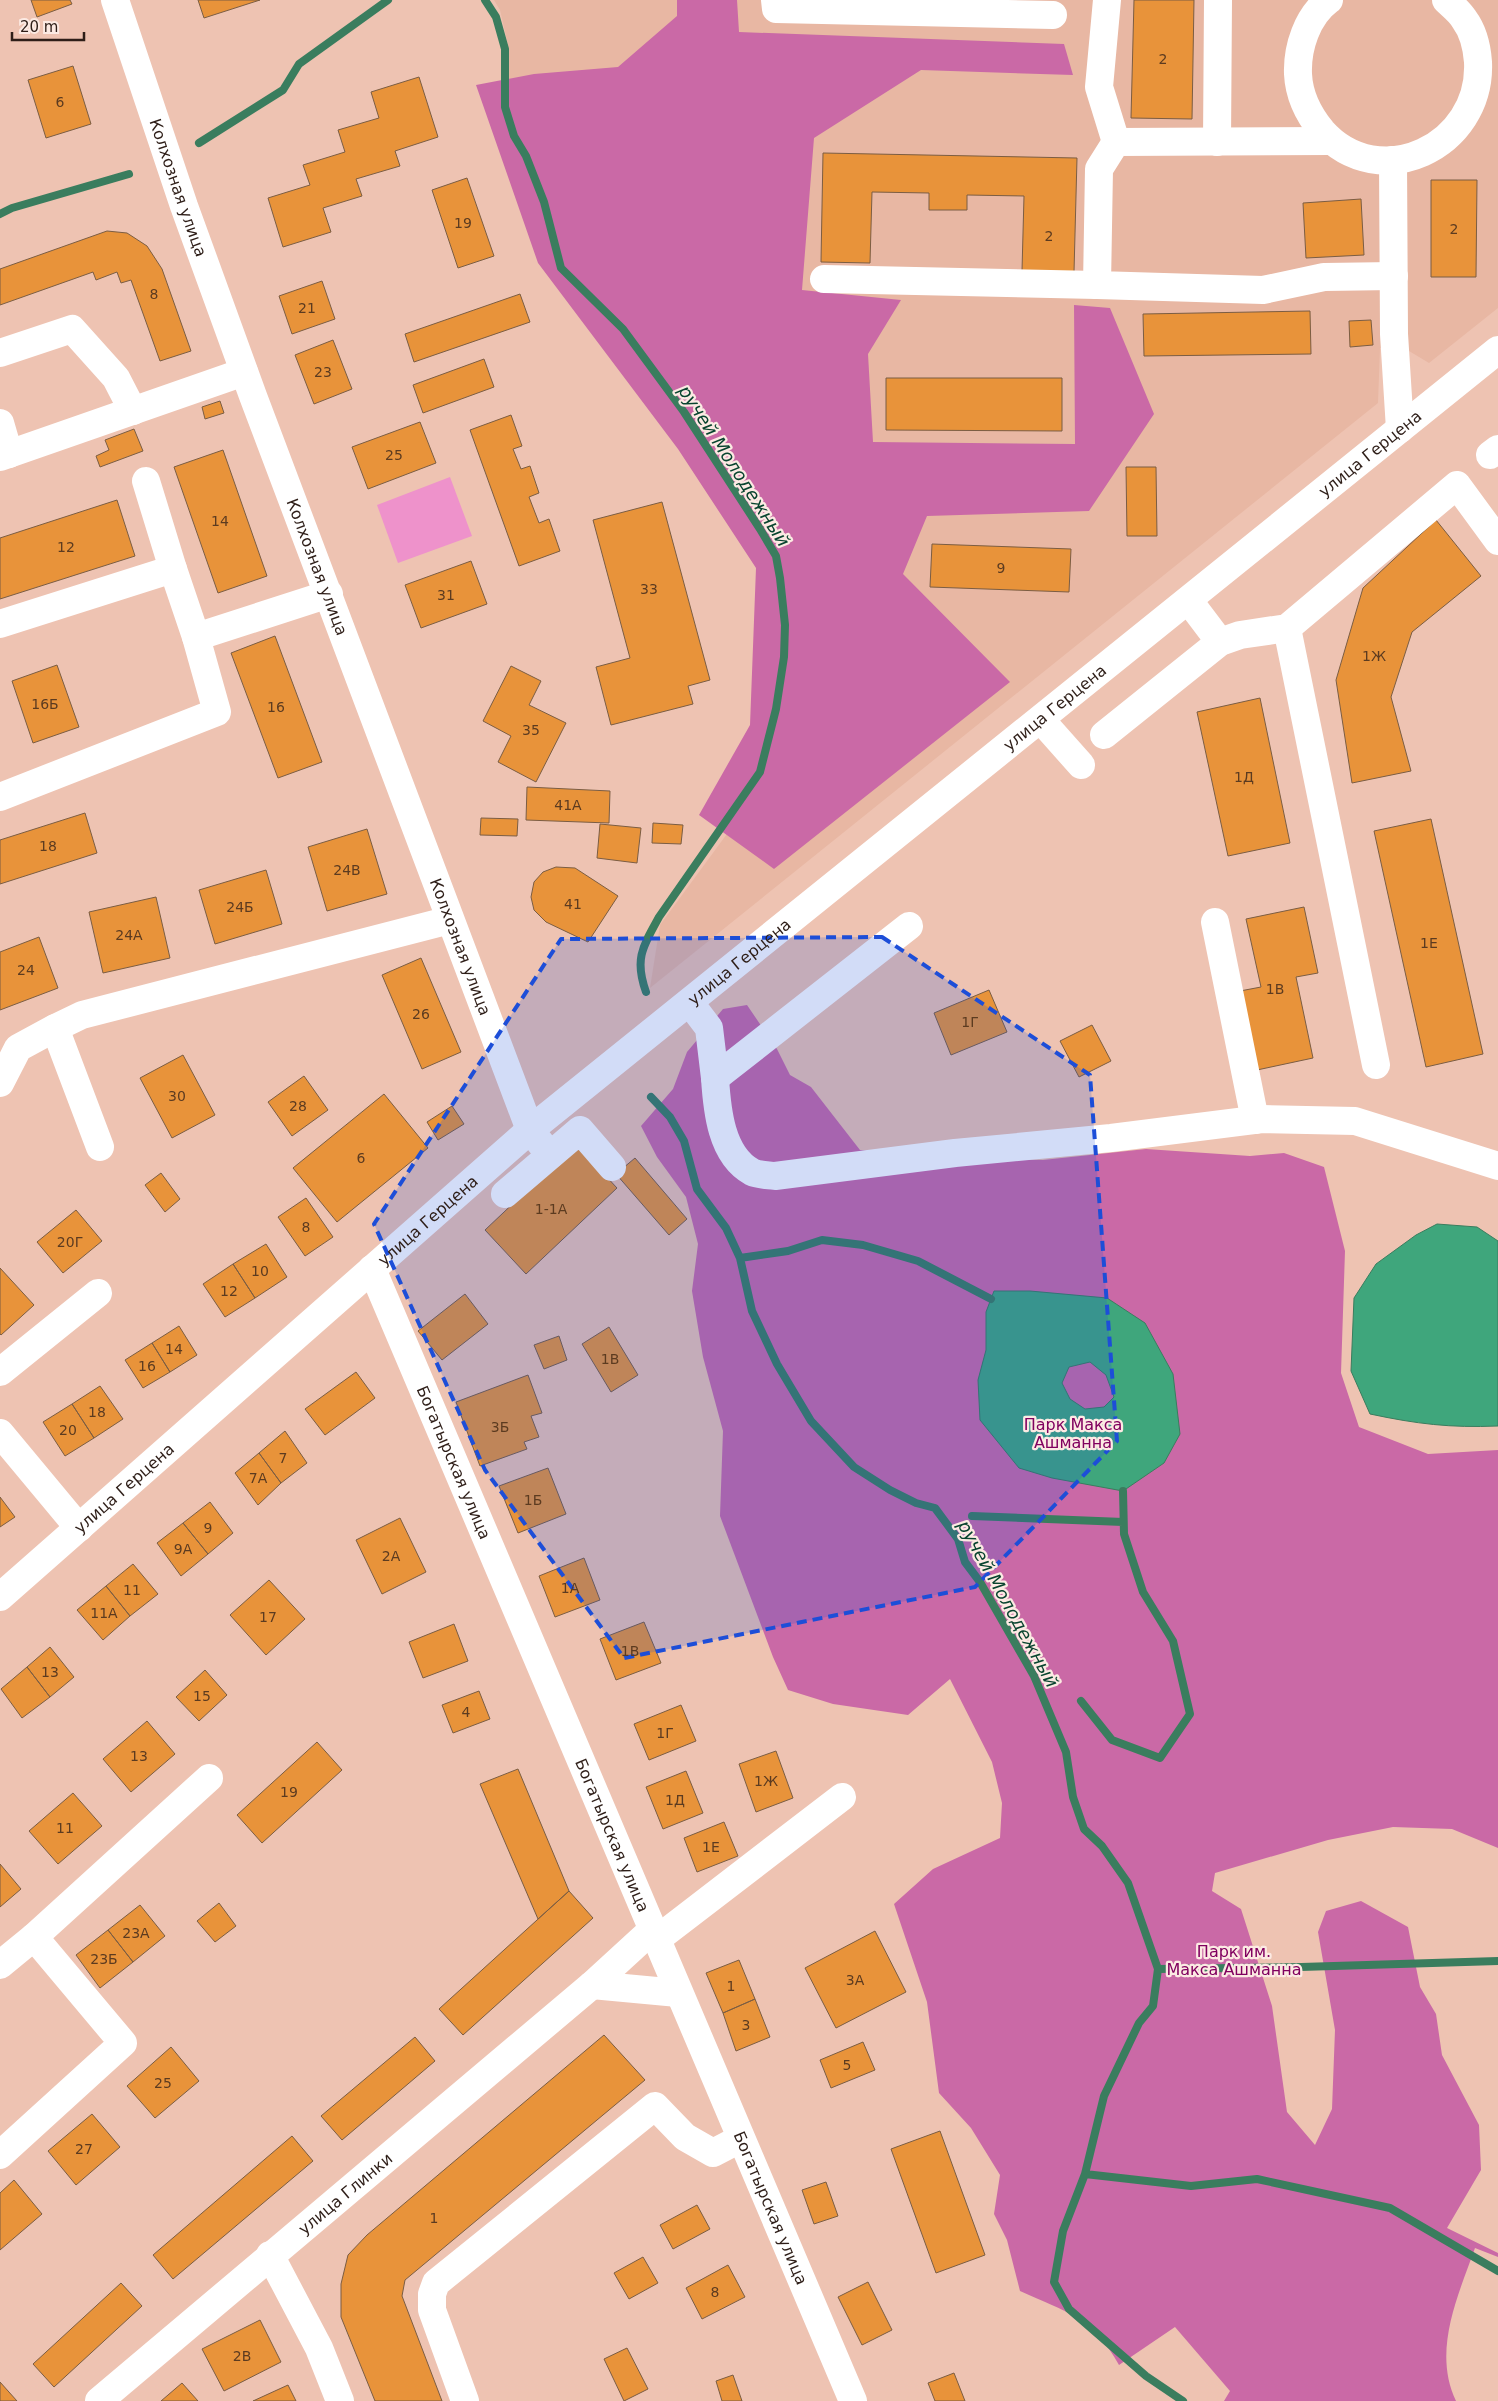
<svg xmlns="http://www.w3.org/2000/svg" width="1498" height="2401" viewBox="0 0 1498 2401" font-family="'DejaVu Sans',sans-serif">
  <rect width="100%" height="100%" fill="#eec3b2"/>
  <path fill="#e8b7a3" d="M 494,0 L 1498,0 L 1498,308 L 1429,363 L 1404,348 L 1380,348 L 1378,403 L 650,988 L 660,925 L 771,774 L 801,642 L 507,95 L 508,45 L 500,10 Z"/>
  <path fill="#ee92cb" d="M 450,477 L 472,536 L 398,563 L 377,505 Z"/>
  <path fill="#ca69a6" d="M 677,0 L 737,0 L 739,32 L 1064,44 L 1073,75 L 921,70 L 814,138 L 802,290 L 901,300 L 868,354 L 873,442 L 1075,444 L 1074,305 L 1110,308 L 1154,414 L 1089,511 L 927,516 L 903,574 L 1010,682 L 774,869 L 699,815 L 750,725 L 756,568 L 678,449 L 538,263 L 476,85 L 534,74 L 618,67 L 677,16 Z
    M 747,1005 L 777,1049 L 790,1075 L 811,1087 L 860,1150 L 939,1158 L 1043,1160 L 1146,1149 L 1250,1156 L 1284,1153 L 1324,1167 L 1345,1251 L 1341,1373 L 1359,1427 L 1428,1454 L 1498,1450 L 1498,1848 L 1452,1829 L 1393,1827 L 1328,1840 L 1215,1873 L 1212,1891 L 1241,1909 L 1272,2006 L 1287,2112 L 1315,2145 L 1332,2109 L 1335,2030 L 1318,1932 L 1326,1911 L 1361,1901 L 1408,1927 L 1420,1987 L 1436,2014 L 1442,2055 L 1479,2125 L 1481,2170 L 1447,2228 L 1498,2253 L 1498,2257 L 1475,2248 C 1458,2296 1432,2351 1456,2401 L 1224,2401 L 1230,2391 L 1175,2327 L 1119,2365 C 1093,2317 1066,2312 1020,2291 L 1007,2240 L 994,2214 L 1000,2175 L 971,2128 L 939,2093 L 927,2002 L 894,1904 L 933,1869 L 1000,1838 L 1002,1803 L 992,1762 L 950,1679 L 908,1715 L 833,1704 L 788,1690 L 773,1657 L 720,1516 L 723,1431 L 703,1357 L 692,1291 L 698,1244 L 686,1197 L 657,1157 L 641,1126 L 673,1089 L 687,1052 L 723,1009 Z"/>
  <path fill="#3fa67c" stroke="#3a7d5e" fill-rule="evenodd" d="M 1437,1224 L 1477,1227 L 1498,1241 L 1498,1426 C 1450,1428 1417,1424 1370,1414 L 1351,1371 L 1354,1298 L 1376,1264 L 1416,1235 Z
    M 994,1291 L 1030,1291 L 1107,1298 L 1145,1323 L 1173,1374 L 1180,1434 L 1164,1463 L 1123,1491 L 1052,1478 L 1019,1468 L 980,1420 L 978,1380 L 986,1350 L 986,1312 ZM 1090,1362 L 1106,1375 L 1114,1397 L 1104,1407 L 1085,1409 L 1070,1399 L 1062,1383 L 1069,1367 Z"/>
  <g fill="none" stroke-linecap="round" stroke-linejoin="round">
    <path stroke="#3a7d5e" stroke-width="8" d="M 485,0 L 496,17 L 505,49 L 505,107 L 514,136 L 526,156 L 544,202 L 561,268 L 623,329 L 684,412 L 760,529 L 776,556 L 780,578 L 785,625 L 784,657 L 776,709 L 760,772 L 659,917 C 643,946 634,959 646,992
      M 199,143 L 283,90 L 299,64 L 388,0
      M 0,214 L 12,208 L 129,174
      M 651,1097 L 670,1117 L 684,1141 L 697,1189 L 726,1228 L 740,1258 L 752,1311 L 777,1364 L 811,1421 L 854,1467 L 890,1490 L 916,1503 L 935,1508 L 958,1539 L 965,1562 L 980,1582 L 1034,1676 L 1066,1752 L 1073,1797 L 1084,1829 L 1102,1846 L 1128,1883 L 1158,1969 L 1153,2006 L 1139,2023 L 1104,2096 L 1085,2174 L 1063,2231 L 1054,2282 L 1069,2309 L 1146,2376 L 1183,2401
      M 740,1258 L 788,1251 L 822,1240 L 863,1245 L 918,1261 L 991,1299
      M 972,1516 L 1123,1522
      M 1081,1701 L 1112,1740 L 1160,1758 L 1190,1714 L 1173,1641 L 1143,1592 L 1124,1534 L 1123,1491
      M 1158,1969 L 1301,1967 L 1498,1961
      M 1085,2174 L 1191,2186 L 1257,2179 L 1390,2208 L 1498,2271"/>
  </g>
  <path fill="#e8933a" stroke="#7b5d43" d="M 31,0 L 70,0 L 72,4 L 37,17 Z
    M 198,0 L 260,0 L 204,18 Z
    M 1134,0 L 1194,0 L 1192,119 L 1131,118 Z
    M 73,66 L 91,124 L 46,138 L 28,80 Z
    M 419,77 L 438,137 L 395,151 L 400,166 L 356,179 L 362,196 L 323,208 L 331,232 L 283,247 L 268,198 L 310,185 L 303,165 L 345,152 L 338,130 L 379,118 L 371,92 Z
    M 823,153 L 1077,158 L 1074,272 L 1022,271 L 1024,196 L 967,195 L 967,210 L 929,210 L 929,193 L 872,192 L 870,263 L 821,262 Z
    M 467,178 L 494,256 L 458,268 L 432,190 Z
    M 1431,180 L 1477,180 L 1476,277 L 1431,277 Z
    M 1361,199 L 1364,255 L 1306,258 L 1303,203 Z
    M 107,231 L 127,233 L 147,246 L 162,269 L 191,351 L 160,361 L 131,280 L 121,283 L 117,272 L 96,280 L 93,272 L 0,305 L 0,269 Z
    M 322,281 L 335,319 L 292,334 L 279,296 Z
    M 520,294 L 530,322 L 414,362 L 405,334 Z
    M 1310,311 L 1311,354 L 1144,356 L 1143,314 Z
    M 1371,320 L 1373,345 L 1350,347 L 1349,321 Z
    M 333,340 L 352,389 L 314,404 L 295,355 Z
    M 484,359 L 494,387 L 423,413 L 413,385 Z
    M 886,378 L 1062,378 L 1062,431 L 886,430 Z
    M 220,401 L 224,413 L 205,419 L 202,407 Z
    M 511,415 L 522,446 L 513,449 L 521,469 L 530,466 L 539,493 L 529,497 L 539,523 L 549,519 L 560,551 L 519,566 L 470,430 Z
    M 420,422 L 436,463 L 368,489 L 352,447 Z
    M 134,429 L 143,451 L 100,467 L 96,456 L 109,450 L 105,440 Z
    M 223,450 L 267,576 L 218,593 L 174,467 Z
    M 1126,467 L 1156,467 L 1157,536 L 1127,536 Z
    M 117,500 L 135,556 L 0,599 L 0,538 Z
    M 662,502 L 710,680 L 688,686 L 693,704 L 611,725 L 596,667 L 630,658 L 593,520 Z
    M 1436,520 L 1481,576 L 1412,632 L 1391,697 L 1411,771 L 1352,783 L 1336,680 L 1363,588 Z
    M 932,544 L 1071,549 L 1069,592 L 930,587 Z
    M 471,561 L 487,604 L 421,628 L 405,585 Z
    M 275,636 L 322,762 L 278,778 L 231,653 Z
    M 57,665 L 79,727 L 33,743 L 12,681 Z
    M 511,666 L 541,681 L 529,705 L 566,723 L 536,782 L 498,762 L 511,736 L 483,721 Z
    M 1260,698 L 1290,843 L 1228,856 L 1197,712 Z
    M 527,787 L 610,791 L 609,823 L 526,820 Z
    M 85,813 L 97,853 L 0,884 L 0,840 Z
    M 481,818 L 518,819 L 517,836 L 480,835 Z
    M 1431,819 L 1483,1054 L 1426,1067 L 1374,831 Z
    M 653,823 L 683,825 L 681,844 L 652,843 Z
    M 600,824 L 641,828 L 637,863 L 597,858 Z
    M 367,829 L 387,894 L 327,911 L 308,847 Z
    M 556,867 L 575,868 L 618,896 L 588,942 L 546,922 L 534,910 L 531,897 L 534,882 L 543,872 Z
    M 266,870 L 282,924 L 215,944 L 199,890 Z
    M 156,897 L 170,958 L 103,973 L 89,912 Z
    M 1304,907 L 1318,973 L 1296,977 L 1313,1058 L 1257,1070 L 1240,991 L 1261,987 L 1246,919 Z
    M 39,937 L 58,988 L 0,1010 L 0,952 Z
    M 421,958 L 461,1052 L 422,1069 L 382,975 Z
    M 989,990 L 1007,1032 L 951,1055 L 934,1013 Z
    M 1092,1025 L 1111,1061 L 1079,1077 L 1060,1041 Z
    M 183,1055 L 215,1115 L 172,1138 L 140,1078 Z
    M 304,1076 L 328,1110 L 292,1136 L 268,1102 Z
    M 384,1094 L 428,1148 L 337,1222 L 293,1168 Z
    M 452,1106 L 464,1124 L 438,1140 L 427,1122 Z
    M 576,1144 L 617,1188 L 526,1274 L 485,1230 Z
    M 635,1158 L 687,1219 L 669,1235 L 616,1174 Z
    M 161,1173 L 180,1199 L 165,1212 L 145,1185 Z
    M 306,1198 L 333,1237 L 305,1256 L 278,1217 Z
    M 76,1210 L 102,1241 L 63,1273 L 37,1242 Z
    M 266,1244 L 287,1277 L 255,1298 L 233,1264 Z
    M 233,1264 L 255,1298 L 225,1317 L 203,1284 Z
    M 0,1268 L 34,1305 L 1,1335 L 0,1334 Z
    M 465,1294 L 488,1324 L 442,1360 L 418,1331 Z
    M 179,1326 L 197,1355 L 170,1372 L 152,1343 Z
    M 609,1327 L 638,1375 L 611,1392 L 582,1344 Z
    M 559,1336 L 567,1360 L 544,1369 L 534,1345 Z
    M 152,1343 L 170,1372 L 143,1388 L 125,1360 Z
    M 356,1372 L 375,1398 L 325,1435 L 305,1409 Z
    M 528,1375 L 542,1413 L 531,1416 L 539,1437 L 524,1442 L 527,1449 L 480,1466 L 456,1402 Z
    M 100,1386 L 123,1419 L 94,1438 L 72,1404 Z
    M 72,1404 L 94,1438 L 65,1456 L 43,1422 Z
    M 285,1431 L 307,1463 L 281,1483 L 259,1453 Z
    M 259,1453 L 281,1483 L 258,1505 L 235,1473 Z
    M 548,1468 L 566,1514 L 518,1533 L 499,1486 Z
    M 0,1497 L 15,1517 L 0,1527 Z
    M 210,1502 L 233,1533 L 208,1554 L 183,1523 Z
    M 400,1518 L 426,1572 L 382,1594 L 356,1540 Z
    M 183,1523 L 208,1554 L 181,1576 L 157,1543 Z
    M 584,1558 L 600,1600 L 555,1617 L 539,1576 Z
    M 133,1564 L 158,1594 L 130,1616 L 106,1586 Z
    M 269,1580 L 305,1619 L 266,1655 L 230,1615 Z
    M 106,1586 L 130,1616 L 103,1640 L 77,1610 Z
    M 644,1622 L 661,1663 L 616,1680 L 600,1639 Z
    M 454,1624 L 468,1661 L 423,1678 L 409,1642 Z
    M 50,1647 L 74,1677 L 50,1697 L 27,1667 Z
    M 27,1667 L 50,1697 L 22,1718 L 1,1689 Z
    M 205,1670 L 227,1695 L 199,1721 L 176,1697 Z
    M 479,1691 L 490,1719 L 453,1733 L 442,1705 Z
    M 681,1705 L 696,1741 L 649,1760 L 634,1724 Z
    M 147,1721 L 175,1754 L 131,1792 L 103,1759 Z
    M 317,1742 L 342,1770 L 262,1843 L 237,1815 Z
    M 776,1751 L 793,1798 L 756,1812 L 739,1764 Z
    M 518,1769 L 569,1891 L 538,1919 L 480,1784 Z
    M 686,1771 L 703,1813 L 663,1829 L 646,1787 Z
    M 73,1793 L 102,1826 L 58,1864 L 29,1831 Z
    M 724,1822 L 738,1856 L 697,1872 L 684,1838 Z
    M 0,1864 L 21,1889 L 0,1907 Z
    M 569,1891 L 593,1918 L 463,2035 L 439,2009 Z
    M 219,1903 L 236,1926 L 215,1942 L 197,1921 Z
    M 140,1905 L 165,1936 L 133,1962 L 108,1930 Z
    M 108,1930 L 133,1962 L 100,1988 L 76,1955 Z
    M 875,1931 L 906,1992 L 836,2028 L 805,1968 Z
    M 739,1960 L 755,1999 L 723,2013 L 706,1973 Z
    M 755,1999 L 770,2037 L 736,2051 L 723,2013 Z
    M 604,2035 L 645,2080 L 405,2280 L 402,2296 L 442,2401 L 375,2401 L 341,2317 L 341,2284 L 348,2255 L 367,2235 Z
    M 415,2037 L 435,2061 L 342,2140 L 321,2116 Z
    M 863,2042 L 875,2070 L 831,2088 L 820,2060 Z
    M 171,2047 L 199,2081 L 155,2118 L 127,2086 Z
    M 92,2114 L 120,2147 L 76,2185 L 48,2151 Z
    M 940,2131 L 985,2255 L 936,2273 L 891,2149 Z
    M 292,2136 L 313,2161 L 173,2279 L 153,2255 Z
    M 14,2180 L 42,2214 L 0,2250 L 0,2193 Z
    M 826,2182 L 838,2216 L 814,2224 L 802,2190 Z
    M 697,2205 L 710,2229 L 673,2249 L 660,2225 Z
    M 643,2257 L 658,2283 L 629,2299 L 614,2273 Z
    M 728,2265 L 745,2297 L 702,2319 L 686,2288 Z
    M 868,2282 L 892,2330 L 862,2345 L 838,2297 Z
    M 121,2283 L 142,2306 L 54,2387 L 33,2364 Z
    M 260,2320 L 281,2362 L 224,2391 L 202,2349 Z
    M 627,2348 L 648,2389 L 624,2401 L 604,2359 Z
    M 954,2373 L 965,2401 L 935,2401 L 928,2383 Z
    M 733,2375 L 742,2401 L 722,2401 L 716,2381 Z
    M 0,2382 L 17,2401 L 0,2401 Z
    M 182,2383 L 198,2401 L 161,2401 Z
    M 288,2385 L 296,2401 L 253,2401 Z"/>
  <g fill="none" stroke-linecap="round" stroke-linejoin="round">
    <g stroke="#fff" stroke-width="28">
      <path id="s1" d="M 115,0 L 184,206 L 253,396 L 530,1130 L 550,1155"/>
      <path d="M 775,0 L 776,9 L 1053,15"/>
      <path d="M 1107,0 L 1099,87 L 1116,142"/>
      <path d="M 1329,0 C 1307,16 1297,48 1298,74 C 1299,96 1308,114 1322,131 C 1379,195 1482,147 1478,62 C 1477,48 1473,31 1464,19 C 1460,12 1452,6 1446,0"/>
      <path d="M 1331,141 L 1116,142 L 1099,169 L 1097,285 L 1263,290 L 1324,277 L 1394,276"/>
      <path d="M 1217,142 L 1218,0"/>
      <path d="M 1393,160 L 1394,334 L 1400,429"/>
      <path d="M 824,279 L 1097,285"/>
      <path d="M 0,353 L 72,329 L 116,378 L 133,411"/>
      <path d="M 0,423 L 9,454"/>
      <path d="M 1490,455 L 1498,449"/>
      <path d="M 0,457 L 244,372"/>
      <path d="M 146,481 L 173,569"/>
      <path d="M 1189,601 L 1220,642"/>
      <path d="M 0,624 L 173,569 L 196,637 L 217,712 L 0,797"/>
      <path d="M 1287,628 L 1376,1065"/>
      <path d="M 196,637 L 329,594"/>
      <path d="M 1041,720 L 1081,765"/>
      <path d="M 1104,735 L 1220,642 L 1240,635 L 1287,628 L 1457,485 L 1498,541"/>
      <path d="M 1215,922 L 1255,1120"/>
      <path d="M 690,1003 L 709,1028 L 715,1078 L 909,926"/>
      <path d="M 715,1078 C 717,1110 721,1155 752,1172 C 758,1175 768,1175 775,1176 L 955,1153 L 1111,1138 L 1262,1119 L 1355,1121 L 1498,1166"/>
      <path d="M 0,1083 L 18,1048 L 55,1028"/>
      <path d="M 100,1147 L 55,1028 L 82,1015 L 450,920"/>
      <path d="M 505,1194 L 580,1130 L 612,1167"/>
      <path id="s2" d="M 372,1269 L 853,2401"/>
      <path d="M 0,1372 L 98,1293"/>
      <path d="M 0,1433 L 79,1528"/>
      <path d="M 656,1940 L 842,1797"/>
      <path d="M 0,1965 L 34,1937"/>
      <path d="M 592,1985 L 678,1993"/>
      <path d="M 0,2155 L 123,2043 L 34,1937 L 209,1778"/>
      <path d="M 270,2255 L 319,2348 L 340,2401"/>
      <path id="s3" d="M 99,2401 L 592,1985 L 652,1930"/>
      <path d="M 465,2401 L 432,2310 L 432,2294 L 436,2283 L 655,2106 L 685,2137 L 713,2153 L 740,2139"/>
    </g>
    <path stroke="#fff" stroke-width="28" id="s4" d="M 0,1597 L 530,1130 L 1498,350"/>
  </g>
  <path fill="#1d4ed8" fill-opacity="0.2" stroke="#1d4ed8" stroke-width="4" stroke-dasharray="10 6" stroke-linejoin="round" d="M 882,937 L 1090,1075 L 1117,1441 L 975,1587 L 624,1658 L 485,1470 L 374,1224 L 561,939 Z"/>
  <g text-anchor="middle" stroke-width="4.5" stroke-linejoin="round" paint-order="stroke">
    <g font-size="14" fill="#5c3b20">
      <text x="1163" y="64">2</text>
      <text x="60" y="107">6</text>
      <text x="463" y="228">19</text>
      <text x="1454" y="234">2</text>
      <text x="1049" y="241">2</text>
      <text x="154" y="299">8</text>
      <text x="307" y="313">21</text>
      <text x="323" y="377">23</text>
      <text x="394" y="460">25</text>
      <text x="220" y="526">14</text>
      <text x="66" y="552">12</text>
      <text x="1001" y="573">9</text>
      <text x="649" y="594">33</text>
      <text x="446" y="600">31</text>
      <text x="1374" y="661">1Ж</text>
      <text x="45" y="709">16Б</text>
      <text x="276" y="712">16</text>
      <text x="531" y="735">35</text>
      <text x="1244" y="782">1Д</text>
      <text x="568" y="810">41А</text>
      <text x="48" y="851">18</text>
      <text x="347" y="875">24В</text>
      <text x="573" y="909">41</text>
      <text x="240" y="912">24Б</text>
      <text x="129" y="940">24А</text>
      <text x="1429" y="948">1Е</text>
      <text x="26" y="975">24</text>
      <text x="1275" y="994">1В</text>
      <text x="421" y="1019">26</text>
      <text x="970" y="1027">1Г</text>
      <text x="177" y="1101">30</text>
      <text x="298" y="1111">28</text>
      <text x="361" y="1163">6</text>
      <text x="551" y="1214">1-1А</text>
      <text x="306" y="1232">8</text>
      <text x="70" y="1247">20Г</text>
      <text x="260" y="1276">10</text>
      <text x="229" y="1296">12</text>
      <text x="174" y="1354">14</text>
      <text x="610" y="1364">1В</text>
      <text x="147" y="1371">16</text>
      <text x="97" y="1417">18</text>
      <text x="500" y="1432">3Б</text>
      <text x="68" y="1435">20</text>
      <text x="283" y="1463">7</text>
      <text x="258" y="1483">7А</text>
      <text x="533" y="1505">1Б</text>
      <text x="208" y="1533">9</text>
      <text x="183" y="1554">9А</text>
      <text x="391" y="1561">2А</text>
      <text x="570" y="1593">1А</text>
      <text x="132" y="1595">11</text>
      <text x="104" y="1618">11А</text>
      <text x="268" y="1622">17</text>
      <text x="630" y="1656">1В</text>
      <text x="50" y="1677">13</text>
      <text x="202" y="1701">15</text>
      <text x="466" y="1717">4</text>
      <text x="665" y="1738">1Г</text>
      <text x="139" y="1761">13</text>
      <text x="766" y="1786">1Ж</text>
      <text x="289" y="1797">19</text>
      <text x="675" y="1805">1Д</text>
      <text x="65" y="1833">11</text>
      <text x="711" y="1852">1Е</text>
      <text x="136" y="1938">23А</text>
      <text x="104" y="1964">23Б</text>
      <text x="855" y="1985">3А</text>
      <text x="731" y="1991">1</text>
      <text x="746" y="2030">3</text>
      <text x="847" y="2070">5</text>
      <text x="163" y="2088">25</text>
      <text x="84" y="2154">27</text>
      <text x="434" y="2223">1</text>
      <text x="715" y="2297">8</text>
      <text x="242" y="2361">2В</text>
    </g>
    <g font-size="16" fill="#2e1e18" stroke="#fceae3">
      <text dy="6" stroke="none"><textPath href="#s1" startOffset="198">Колхозная улица</textPath></text>
      <text dy="6" stroke="none"><textPath href="#s4" startOffset="1785">улица Герцена</textPath></text>
      <text dy="6" stroke="none"><textPath href="#s1" startOffset="602">Колхозная улица</textPath></text>
      <text dy="6" stroke="none"><textPath href="#s4" startOffset="1380">улица Герцена</textPath></text>
      <text dy="6" stroke="none"><textPath href="#s1" startOffset="1008">Колхозная улица</textPath></text>
      <text dy="6" stroke="none"><textPath href="#s4" startOffset="975">улица Герцена</textPath></text>
      <text dy="6" stroke="none"><textPath href="#s4" startOffset="570">улица Герцена</textPath></text>
      <text dy="6" stroke="none"><textPath href="#s2" startOffset="210">Богатырская улица</textPath></text>
      <text dy="6" stroke="none"><textPath href="#s4" startOffset="165">улица Герцена</textPath></text>
      <text dy="6" stroke="none"><textPath href="#s2" startOffset="615">Богатырская улица</textPath></text>
      <text dy="6" stroke="none"><textPath href="#s3" startOffset="322">улица Глинки</textPath></text>
      <text dy="6" stroke="none"><textPath href="#s2" startOffset="1020">Богатырская улица</textPath></text>
    </g>
    <g font-size="16" fill="#80005f" stroke="#fceae3">
      <text x="1073" y="1430">Парк Макса<tspan x="1073" dy="18">Ашманна</tspan></text>
      <text x="1234" y="1957">Парк им.<tspan x="1234" dy="18">Макса Ашманна</tspan></text>
    </g>
    <g font-size="18" font-style="italic" fill="#08442f" stroke="#fceae3">
      <text transform="translate(734 466) rotate(57)" y="6">ручей Молодежный</text>
      <text transform="translate(1008 1604) rotate(61)" y="6">ручей Молодежный</text>
    </g>
  </g>
  <path d="M12 32v8h72v-8" fill="none" stroke="#2e1e18" stroke-width="2.5"/>
  <text x="20" y="32" font-size="15" fill="#2e1e18" stroke="#fceae3" stroke-width="4" paint-order="stroke">20 m</text>
</svg>
